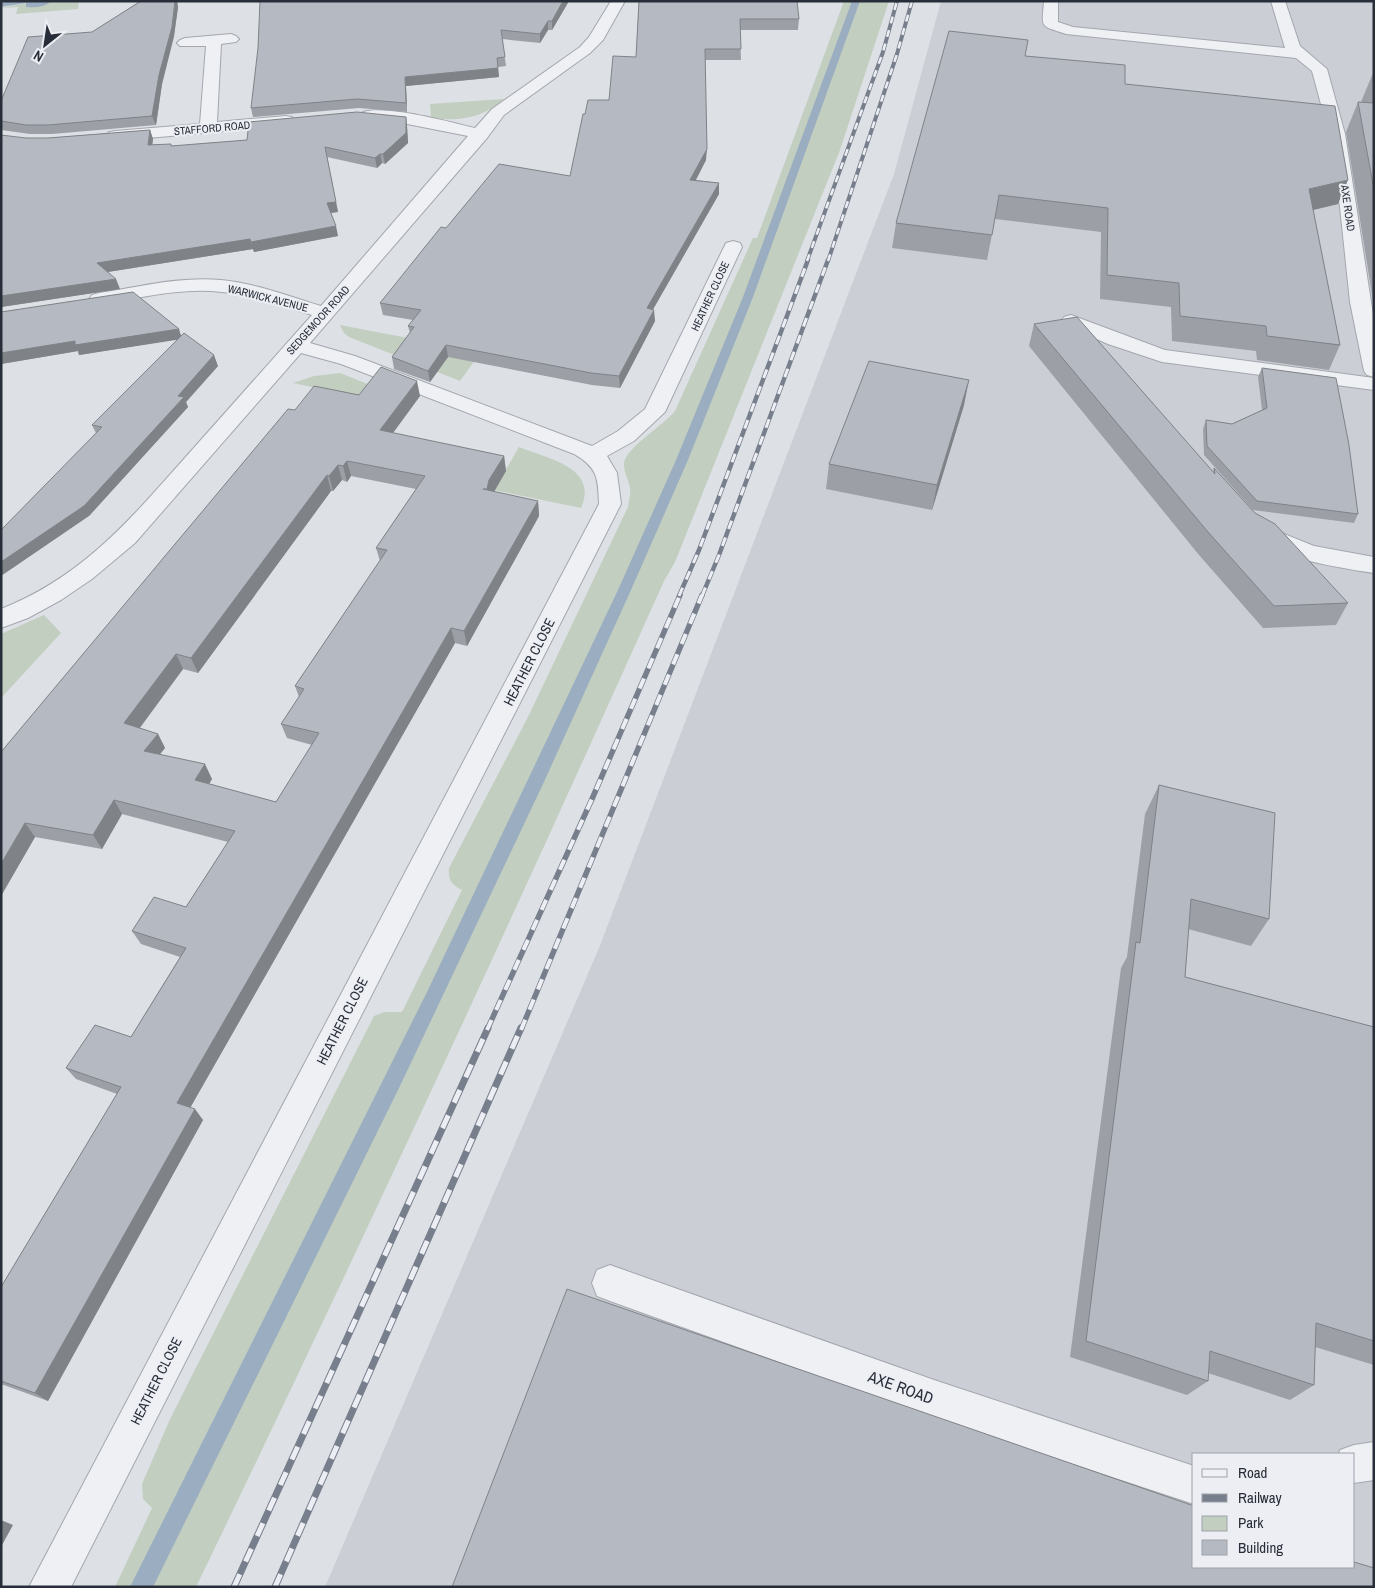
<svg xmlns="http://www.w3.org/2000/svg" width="1375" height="1588" viewBox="0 0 1375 1588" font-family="'Archivo Narrow',sans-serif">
  <rect width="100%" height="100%" fill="#dde0e5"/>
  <path fill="#cbcfd5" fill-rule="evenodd" d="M 941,1 L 1374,1 L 1374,1587 L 325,1587 L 599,948 L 894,174 ZM 1194,1454 L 1354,1454 L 1354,1567 L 1194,1567 Z"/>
  <path fill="#c2cebf" d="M 52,1 L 79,1 L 78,9 L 16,14 L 18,7 L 1,8 L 22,4 Z
    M 844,1 L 889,1 L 840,150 L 675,562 L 664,581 C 513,918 357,1254 196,1587 L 115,1587 L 152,1508 L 143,1499 L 142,1484 L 170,1419 L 374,1016 L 384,1012 L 402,1012 L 462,890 C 451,884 448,880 449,868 L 528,717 L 628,507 C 629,500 631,493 630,487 C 628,479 624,472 624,464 C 624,449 664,425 675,411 L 753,238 L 757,238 Z
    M 504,99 C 487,117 454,123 431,117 L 430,104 Z
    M 340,325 L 481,352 L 460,381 L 349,337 L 344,333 Z
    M 340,373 L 400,397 L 395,404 L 293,383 L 314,376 Z
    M 519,447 C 548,459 599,467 581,508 L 494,490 Z
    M 44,615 L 61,633 L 1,698 L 1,634 Z"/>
  <path fill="#9badc1" d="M 1,1 L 52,1 C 44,7 36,8 26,7 L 26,3 L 1,7 Z"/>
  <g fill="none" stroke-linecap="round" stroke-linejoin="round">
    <path fill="#9badc1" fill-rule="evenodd" d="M 852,1 L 860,1 L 753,297 L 688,460 L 631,590 L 543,784 L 399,1088 L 153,1587 L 130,1587 L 427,992 L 618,590 L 676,460 L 743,297 Z"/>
    <g stroke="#a3a7ae" stroke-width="2">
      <path id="minor" d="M 611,1 L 625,1 L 603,40 L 590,53 L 504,115 L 487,138 L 310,343 L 355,356 L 592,446 L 618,431 L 645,409 L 724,247 L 726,243 L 733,241 L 740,243 L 742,247 L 665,412 L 634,441 L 607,456 L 617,473 L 621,504 L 71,1587 L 29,1587 L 599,504 C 598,478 598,468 574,454 L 341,364 L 301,353 L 135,543 L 92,579 L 61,600 L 28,618 L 1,628 L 1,609 C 85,576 133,516 191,451 C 231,406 272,360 312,315 C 283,306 253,295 222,292 C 181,287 139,298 99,305 L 92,303 L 89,299 L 92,295 L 99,293 C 139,287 180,276 221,280 C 255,283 288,296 321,306 L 468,136 L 402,123 L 363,118 L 361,115 L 363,112 C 387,105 449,122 475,128 L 492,109 L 580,47 L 589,37 Z
        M 1044,1 L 1058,1 L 1058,22 L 1073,27 L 1285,48 L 1271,1 L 1285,1 L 1300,46 L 1327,69 L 1345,134 L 1374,321 L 1374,377 L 1367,375 L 1364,371 L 1350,302 L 1340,207 L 1329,134 L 1312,71 L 1296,58 L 1066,34 C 1039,25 1042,29 1044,1 Z
        M 231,34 L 236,36 L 239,39 L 236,42 L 221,44 L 217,122 L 286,116 L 292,117 L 294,121 L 292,125 L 115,141 L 109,140 L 107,136 L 109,132 L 115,131 L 200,124 L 206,46 L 180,46 L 177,43 L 180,40 L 185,38 Z
        M 1071,315 L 1165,350 L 1374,378 L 1374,390 L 1162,362 L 1108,344 L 1064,325 L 1061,321 L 1064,317 Z
        M 1267,527 L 1314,546 L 1374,557 L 1374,573 C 1348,569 1269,558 1255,535 L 1259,529 Z
        M 610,1265 L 937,1381 L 1194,1466 L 1194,1504 L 937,1419 L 610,1301 L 597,1296 L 592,1283 L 597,1270 Z
        M 1374,1442 L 1374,1480 L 1354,1483 L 1354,1454 L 1339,1454 L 1340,1450 L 1354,1445 Z"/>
    </g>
    <use href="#minor" fill="#eff0f4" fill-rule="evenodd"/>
    <g stroke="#787f8c" stroke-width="4">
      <path id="rail-far3" d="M 807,261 L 883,52 L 897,1
        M 828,261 L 897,54 L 912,1"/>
    </g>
    <g stroke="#787f8c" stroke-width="4.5">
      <path id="rail-far2" d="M 679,596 L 699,550 L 808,260
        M 702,596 L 719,555 L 828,260"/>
    </g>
    <g stroke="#787f8c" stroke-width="5.5">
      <path id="rail-far1" d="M 487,1030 L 592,799 L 680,595
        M 521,1030 L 702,595"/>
    </g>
    <g stroke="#787f8c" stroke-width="7">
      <path id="rail" d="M 234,1587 L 488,1028
        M 275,1587 L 521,1028"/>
    </g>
    <use href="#rail-far3" stroke="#eceef3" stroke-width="2.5" stroke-dasharray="7" stroke-linecap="butt"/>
    <use href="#rail-far2" stroke="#eceef3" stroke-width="3" stroke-dasharray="9" stroke-linecap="butt"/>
    <use href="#rail-far1" stroke="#eceef3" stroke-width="4" stroke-dasharray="11" stroke-linecap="butt"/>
    <use href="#rail" stroke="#eceef3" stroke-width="5" stroke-dasharray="14" stroke-linecap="butt"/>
  </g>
  <path fill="#9c9fa6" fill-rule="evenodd" d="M 141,1 L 177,1 L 178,7 L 174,36 L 162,84 L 156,125 L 52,134 L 30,134 L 1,130 L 1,101 L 92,32 Z
    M 569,1 L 552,30 L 548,30 L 540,43 L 502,39 L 506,66 L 498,67 L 499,77 L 406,86 L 407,112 L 359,108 L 253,117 L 251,108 Z
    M 639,1 L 799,19 L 798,30 L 740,30 L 741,60 L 705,60 L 706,160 L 696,180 L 719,183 L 719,194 L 653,309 L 655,321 L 620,388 L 592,385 L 448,357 L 430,382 L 394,369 L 392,357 L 410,333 L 408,326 L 413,320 L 383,315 L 380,303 L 446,228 L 570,176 L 585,114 L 609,100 L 636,57 Z
    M 1025,56 L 1338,204 L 1313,210 L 1340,345 L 1329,370 L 1257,360 L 1256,351 L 1172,341 L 1171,307 L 1100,299 L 1101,232 L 995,219 L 987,260 L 892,248 L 896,223 Z
    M 1373,73 L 1374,74 L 1374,307 L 1346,132 L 1358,102 L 1361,102 Z
    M 406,117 L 407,126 L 408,143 L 385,164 L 382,163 L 377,168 L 327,157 L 338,212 L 331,213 L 338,236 L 254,252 L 253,249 L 108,272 L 120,289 L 1,307 L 26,138 L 48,138 L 150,130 L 153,139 L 152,145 L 172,146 L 247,140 Z
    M 1,312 L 181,336 L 218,366 L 186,402 L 188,407 L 89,516 L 96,433 L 92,425 L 178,339 L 79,355 L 78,351 L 1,364 Z
    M 1034,324 L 1213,472 L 1214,468 L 1255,513 L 1348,603 L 1336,625 L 1263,628 L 1199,555 L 1029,346 Z
    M 1262,368 L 1358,514 L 1354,523 L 1253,510 L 1204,455 L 1203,429 L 1206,420 L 1232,424 L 1262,410 L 1258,377 Z
    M 359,395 L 420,396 L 393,433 L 504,456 L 506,471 L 494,492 L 538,501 L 539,516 L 467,646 L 455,643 L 190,1108 L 203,1120 L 48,1401 L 1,1384 L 1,1287 L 117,1094 L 76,1079 L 66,1068 L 131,1037 L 180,957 L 141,944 L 132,931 L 186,907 L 228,842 L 122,814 L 102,849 L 35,837 L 1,896 L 1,752 L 295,410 ZM 351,476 L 416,489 L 376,548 L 380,561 L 295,686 L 299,697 L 281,724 L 287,738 L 312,745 L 276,802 L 209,784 L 212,779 L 160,754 L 165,748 L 158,734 L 140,728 L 183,669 L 198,673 L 331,491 L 333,491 L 342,480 L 347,482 Z
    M 964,405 L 932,510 L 826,489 L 829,464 Z
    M 1159,785 L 1269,919 L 1251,946 L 1188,929 L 1185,977 L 1374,1027 L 1374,1365 L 1315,1347 L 1314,1385 L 1290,1400 L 1208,1373 L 1208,1381 L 1187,1395 L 1070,1357 L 1121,968 L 1127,957 L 1145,814 Z"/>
  <path fill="#7f8287" d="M 175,1 L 177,1 L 178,7 L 174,36 L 162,84 L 156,125 L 152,116 L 159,75 Z
    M 563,1 L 569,1 L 552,30 L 552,21 Z
    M 548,21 L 548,30 L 540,43 L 540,34 Z
    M 498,68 L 499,77 L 406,86 L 407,112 L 406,103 L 405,77 Z
    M 406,117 L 407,126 L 408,143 L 385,164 L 383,154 Z
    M 150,130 L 153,139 L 151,155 L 148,145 Z
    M 325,147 L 338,212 L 329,213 L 327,203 Z
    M 707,149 L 706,160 L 690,191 L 690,180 Z
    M 380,154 L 382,163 L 377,168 L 375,158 Z
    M 1348,180 L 1338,204 L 1300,213 L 1309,189 Z
    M 719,183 L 719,194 L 647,320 L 647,308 Z
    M 336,226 L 338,236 L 254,252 L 251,242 Z
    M 250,239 L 253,249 L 101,273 L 97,263 Z
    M 116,279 L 120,289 L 1,307 L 1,296 Z
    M 654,310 L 655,321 L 620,388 L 619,376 Z
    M 179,329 L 182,339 L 79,355 L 78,351 L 1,364 L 1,353 L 75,341 Z
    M 446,345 L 448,357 L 430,382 L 428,371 Z
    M 214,355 L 218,366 L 186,402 L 188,407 L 89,516 L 1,576 L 1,562 L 178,396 Z
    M 969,380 L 964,405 L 932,510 L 937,485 Z
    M 417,381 L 420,396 L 384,445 L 380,430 Z
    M 504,456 L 506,471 L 492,495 L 490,504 L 487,489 L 489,480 Z
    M 347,461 L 351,476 L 347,482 L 343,466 Z
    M 338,465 L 342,480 L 333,491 L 329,476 Z
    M 327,475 L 331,491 L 198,673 L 191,658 Z
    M 538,501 L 539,516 L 467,646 L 464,631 Z
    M 451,628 L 455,643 L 186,1115 L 177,1103 Z
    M 176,654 L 183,669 L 132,738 L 124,723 Z
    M 158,734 L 165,748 L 151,765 L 144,751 Z
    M 205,764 L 212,779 L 202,795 L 195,780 Z
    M 114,800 L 122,814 L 102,849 L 93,835 Z
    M 25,823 L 35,837 L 1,896 L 1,864 Z
    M 195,1109 L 203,1120 L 48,1401 L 35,1393 Z
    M 1,1520 L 13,1525 L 1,1547 Z"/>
  <path fill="#b5b9c1" stroke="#7f8287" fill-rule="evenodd" d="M 141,1 L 175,1 L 172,27 L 159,75 L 152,116 L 48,125 L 26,125 L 1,121 L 1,101 L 28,37 L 92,32 Z
    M 260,1 L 563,1 L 552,21 L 548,21 L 540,34 L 501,30 L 505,57 L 497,58 L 498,68 L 405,77 L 406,103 L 357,99 L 251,108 L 258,48 Z
    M 639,1 L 797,1 L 799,19 L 740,19 L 741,49 L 705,49 L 707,149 L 690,180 L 719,183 L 647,308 L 654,310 L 619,376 L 591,373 L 446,345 L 428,371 L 392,357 L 414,327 L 408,326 L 421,310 L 380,303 L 441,227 L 446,228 L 499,164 L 570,176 L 583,114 L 585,114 L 588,100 L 609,100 L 613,56 L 636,57 Z
    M 949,31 L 1028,40 L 1025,56 L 1125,65 L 1125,84 L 1335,106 L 1348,180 L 1309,189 L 1340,345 L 1267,336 L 1266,326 L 1180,316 L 1179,283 L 1107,275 L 1108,208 L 999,195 L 992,235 L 896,223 Z
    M 1358,102 L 1374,103 L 1374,190 Z
    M 357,112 L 406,117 L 406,133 L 383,154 L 380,154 L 375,158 L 325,147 L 336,202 L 327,203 L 336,226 L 251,242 L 250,239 L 97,263 L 116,279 L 1,296 L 1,135 L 26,138 L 48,138 L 150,130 L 148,145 L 171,144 L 171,146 L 247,140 L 249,122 Z
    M 133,292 L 179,329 L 75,345 L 75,341 L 1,353 L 1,312 Z
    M 1077,317 L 1215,474 L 1214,468 L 1255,513 L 1275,524 L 1348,603 L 1274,606 L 1208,532 L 1034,324 Z
    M 184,333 L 214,355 L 178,396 L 184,397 L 84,506 L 1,562 L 1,530 L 102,427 L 92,425 Z
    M 869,361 L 969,380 L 937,485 L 829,464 Z
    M 381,367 L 417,381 L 380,430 L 504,456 L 489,480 L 487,489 L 483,489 L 538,501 L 464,631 L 451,628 L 177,1103 L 195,1109 L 35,1393 L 1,1381 L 1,1287 L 121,1087 L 66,1068 L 95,1025 L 131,1037 L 186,948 L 132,931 L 154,897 L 186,907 L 235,831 L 114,800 L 93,835 L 25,823 L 1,864 L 1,752 L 288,409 L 295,410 L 314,386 L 359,395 ZM 347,461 L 425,476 L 376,548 L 387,550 L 295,686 L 304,689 L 281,724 L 319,733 L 276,802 L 195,780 L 205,764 L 144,751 L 158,734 L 124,723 L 176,654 L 191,658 L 327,475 L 329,476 L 338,465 L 343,466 Z
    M 1262,368 L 1336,378 L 1349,445 L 1358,514 L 1257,501 L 1207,446 L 1206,420 L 1232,424 L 1267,408 Z
    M 1159,785 L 1275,813 L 1269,919 L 1191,899 L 1185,977 L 1374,1027 L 1374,1341 L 1316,1323 L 1314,1385 L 1210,1351 L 1208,1381 L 1086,1341 L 1136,942 L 1140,943 Z
    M 567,1289 L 1194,1506 L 1194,1567 L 1354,1567 L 1354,1562 L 1374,1568 L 1374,1587 L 452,1587 Z"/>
  <g text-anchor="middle" stroke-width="4" stroke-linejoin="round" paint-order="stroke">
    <g font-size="11" fill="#282e39" stroke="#eceef3">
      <text transform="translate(212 128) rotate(-5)" y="4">STAFFORD ROAD</text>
      <text transform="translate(1348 208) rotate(82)" y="4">AXE ROAD</text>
      <text transform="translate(710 296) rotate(-65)" y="4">HEATHER CLOSE</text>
      <text transform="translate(268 298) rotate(14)" y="4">WARWICK AVENUE</text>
      <text transform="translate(318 320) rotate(-48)" y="4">SEDGEMOOR ROAD</text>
    </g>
    <g font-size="14" fill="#282e39" stroke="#eceef3">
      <text transform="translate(529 662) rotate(-63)" y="5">HEATHER CLOSE</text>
      <text transform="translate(342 1021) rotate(-63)" y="5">HEATHER CLOSE</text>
      <text transform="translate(156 1381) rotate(-63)" y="5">HEATHER CLOSE</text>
    </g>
    <g font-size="16" fill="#282e39" stroke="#eceef3">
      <text transform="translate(901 1387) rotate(20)" y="6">AXE ROAD</text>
    </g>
  </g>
  <rect width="1375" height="1588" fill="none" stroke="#282e39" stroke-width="5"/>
  <rect x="1192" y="1453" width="162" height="115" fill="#eceef3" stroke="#9ea1a9"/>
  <rect x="1202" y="1469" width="25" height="8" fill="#eff0f4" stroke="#9ea1a9"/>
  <text x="1238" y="1478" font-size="15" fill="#282e39">Road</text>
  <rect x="1202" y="1494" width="25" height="8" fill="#787f8c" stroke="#9ea1a9"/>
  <text x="1238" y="1503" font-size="15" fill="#282e39">Railway</text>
  <rect x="1202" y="1516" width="25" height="15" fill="#c2cebf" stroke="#9ea1a9"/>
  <text x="1238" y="1528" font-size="15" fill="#282e39">Park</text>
  <rect x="1202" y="1540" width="25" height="15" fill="#b5b9c1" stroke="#9ea1a9"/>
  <text x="1238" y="1553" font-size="15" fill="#282e39">Building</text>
  <g transform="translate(45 45) rotate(210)" stroke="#eceef3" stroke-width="4" paint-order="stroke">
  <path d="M0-4L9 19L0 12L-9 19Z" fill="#282e39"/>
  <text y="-8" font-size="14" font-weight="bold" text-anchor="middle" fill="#282e39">N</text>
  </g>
</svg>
